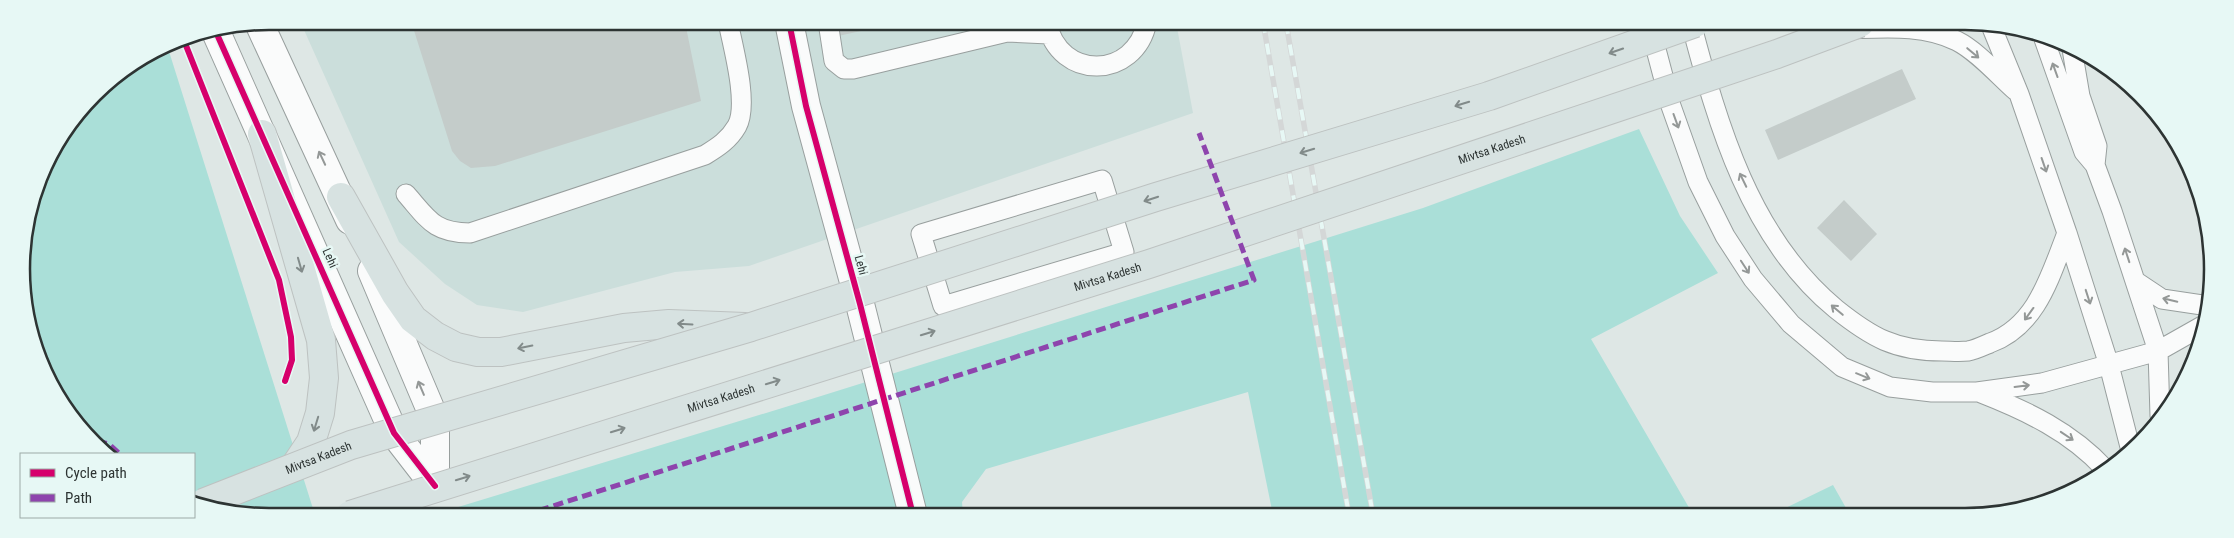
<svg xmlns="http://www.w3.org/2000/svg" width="2234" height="538" viewBox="0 0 2234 538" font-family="'Roboto Condensed',sans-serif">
  <rect width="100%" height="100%" fill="#dee7e5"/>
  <path fill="#cbdedb" d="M 300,21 L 1176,22 L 1193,113 L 749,266 L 675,272 L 523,312 L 477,305 L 445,284 L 399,242 Z"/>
  <path fill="#aadfd8" d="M 167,45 L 315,515 L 236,515 L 194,500 L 194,454 L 112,454 L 73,420 L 30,333 L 22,253 L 47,159 L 105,83 Z
    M 1639,129 L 1680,216 L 1718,273 L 1591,339 L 1691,511 L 1685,515 L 1273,515 L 1248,392 L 986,469 L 962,502 L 963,515 L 799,515 L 782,509 L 761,515 L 432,515 L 805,401 L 1423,208 Z
    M 1833,485 L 1850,515 L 1771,515 Z"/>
  <path fill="#c4ccca" d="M 411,21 L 685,22 L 701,101 L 495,166 L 471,168 L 460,161 L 452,151 Z
    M 835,22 L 898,22 L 898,23 L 838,36 Z
    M 1902,69 L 1916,99 L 1778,160 L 1765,130 Z
    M 1844,200 L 1877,234 L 1851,261 L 1817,228 Z"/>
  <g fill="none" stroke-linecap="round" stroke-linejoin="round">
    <g stroke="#989f9e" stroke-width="21">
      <path id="lane" d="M 828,22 L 834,61 L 844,69 L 853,69 L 1007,32 L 1049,34
        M 1047,23 C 1059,81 1135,80 1147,22
        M 1649,23 L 1671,106 L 1698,182 L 1725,236 L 1753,279 L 1791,324 L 1842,367 L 1890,387 L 1932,392 L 1977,392 L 2042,383 L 2158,351 L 2204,325
        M 1691,23 C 1718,126 1750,238 1836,309 C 1871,337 1895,351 1942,351 C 1950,351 1959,352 1968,351 C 1975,350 1983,346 1990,343 C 2037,326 2050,276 2067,233 L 2019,94 L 1990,23
        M 1847,29 C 1884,28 1923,24 1957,41 C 1977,51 1999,76 2016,91
        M 2044,39 L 2084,152 L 2095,165
        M 2072,49 L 2080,96 L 2097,146 L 2095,165 L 2112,211 L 2158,351 L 2160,416
        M 1102,180 L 1124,252 L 943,306 L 921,234 Z
        M 406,194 C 428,219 434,233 470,233 L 705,155 C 718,147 729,140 737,126 C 749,104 733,47 728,22
        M 2067,233 L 2109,365 L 2131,451
        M 2135,281 L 2162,299 L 2209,306
        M 1981,393 C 2027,411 2071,432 2105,469"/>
    </g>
    <g stroke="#989f9e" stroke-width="30">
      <path id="street" d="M 789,22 L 806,106 L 860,304 L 913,515
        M 259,23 L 350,220
        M 216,32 L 394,433 L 435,486
        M 372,271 L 435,420 L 435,486"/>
    </g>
    <g stroke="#bdc2c1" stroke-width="30">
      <path id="primary" d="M 262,134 L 321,340 L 324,378 L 320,413 L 311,442 L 295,466
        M 341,197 L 395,293 L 413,319 L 435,336 L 456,347 L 478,352 L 501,352 L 624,328 L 669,324 L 745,327"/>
    </g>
    <use href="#lane" stroke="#fafbfb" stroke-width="19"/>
    <use href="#street" stroke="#fafbfb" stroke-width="28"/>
    <use href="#primary" stroke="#d7e2e1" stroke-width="28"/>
    <g stroke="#d4d7d7" stroke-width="5.5">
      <path id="rail" d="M 1263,22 L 1349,515
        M 1286,23 L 1373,515"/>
    </g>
    <use href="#rail" stroke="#e7f8f5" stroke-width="4" stroke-dasharray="11" stroke-linecap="butt"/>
    <g stroke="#bdc2c1" stroke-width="30" stroke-linecap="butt">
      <g id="primary-bridge">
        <path id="s1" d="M 203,503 L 351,445 L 751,327 L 1156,197 L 1489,96 L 1695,23"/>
        <path id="s2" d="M 350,515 L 1149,264 L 1777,54 L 1860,23"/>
      </g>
    </g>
    <use href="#primary-bridge" stroke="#d7e2e1" stroke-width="28"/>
    <path stroke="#8e44ad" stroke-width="5" stroke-dasharray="10 5" stroke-linecap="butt" d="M 97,441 L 109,444 L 120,454
      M 525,515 L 1254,280 L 1199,133"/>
    <g stroke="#e7f8f5" stroke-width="9">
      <path id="cycleway" d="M 789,22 L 806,106 L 860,304 L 913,515
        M 216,32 L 394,433 L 435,486
        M 183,38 L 279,280 L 291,337 L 292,360 L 285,381"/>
    </g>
    <use href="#cycleway" stroke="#d6006c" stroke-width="6"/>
  </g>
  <defs><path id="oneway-shaft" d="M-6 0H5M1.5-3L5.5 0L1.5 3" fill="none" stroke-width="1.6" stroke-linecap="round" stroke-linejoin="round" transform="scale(1.25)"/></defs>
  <g stroke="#828b8a">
    <use href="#oneway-shaft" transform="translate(1616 51) rotate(161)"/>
    <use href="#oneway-shaft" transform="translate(1462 104) rotate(163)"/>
    <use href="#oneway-shaft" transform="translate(1307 151) rotate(163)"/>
    <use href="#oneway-shaft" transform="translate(1151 199) rotate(162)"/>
    <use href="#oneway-shaft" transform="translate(300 265) rotate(74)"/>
    <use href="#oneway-shaft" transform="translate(685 324) rotate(-177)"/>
    <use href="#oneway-shaft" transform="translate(928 333) rotate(-17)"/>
    <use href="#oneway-shaft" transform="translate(525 347) rotate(169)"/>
    <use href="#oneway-shaft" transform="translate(773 382) rotate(-17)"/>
    <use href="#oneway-shaft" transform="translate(316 424) rotate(107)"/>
    <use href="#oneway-shaft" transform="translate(618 430) rotate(-17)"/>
    <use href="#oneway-shaft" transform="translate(463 478) rotate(-17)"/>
  </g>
  <g stroke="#949897">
    <use href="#oneway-shaft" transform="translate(1973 53) rotate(40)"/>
    <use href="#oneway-shaft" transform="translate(2055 70) rotate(-110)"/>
    <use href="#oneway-shaft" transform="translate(1676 121) rotate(70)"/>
    <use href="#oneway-shaft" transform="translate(322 158) rotate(-115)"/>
    <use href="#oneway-shaft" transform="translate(2044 165) rotate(71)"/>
    <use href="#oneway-shaft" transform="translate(1743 180) rotate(-116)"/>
    <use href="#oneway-shaft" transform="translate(2127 255) rotate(-108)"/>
    <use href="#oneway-shaft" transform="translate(1745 267) rotate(57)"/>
    <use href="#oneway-shaft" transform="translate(2088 297) rotate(72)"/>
    <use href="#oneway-shaft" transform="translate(2170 300) rotate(-167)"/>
    <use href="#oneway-shaft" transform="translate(1837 310) rotate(-140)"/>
    <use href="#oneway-shaft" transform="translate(2029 314) rotate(126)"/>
    <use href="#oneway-shaft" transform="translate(1863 376) rotate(22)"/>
    <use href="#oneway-shaft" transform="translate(2022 386) rotate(-7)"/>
    <use href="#oneway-shaft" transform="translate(421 388) rotate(-113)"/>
    <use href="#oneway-shaft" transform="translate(2067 436) rotate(34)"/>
  </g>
  <g text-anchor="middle" stroke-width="5" stroke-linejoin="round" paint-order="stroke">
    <g font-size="12" fill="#2d3433" stroke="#e7f8f5">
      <text dy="4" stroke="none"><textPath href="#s2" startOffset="1199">Mivtsa Kadesh</textPath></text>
      <text transform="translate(330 258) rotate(66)" y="4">Lehi</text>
      <text transform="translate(861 265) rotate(75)" y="4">Lehi</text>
      <text dy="4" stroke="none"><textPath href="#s2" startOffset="794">Mivtsa Kadesh</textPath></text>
      <text dy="4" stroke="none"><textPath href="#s2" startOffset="389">Mivtsa Kadesh</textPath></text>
      <text dy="4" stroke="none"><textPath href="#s1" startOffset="124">Mivtsa Kadesh</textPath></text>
    </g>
  </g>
  <path d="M0 0H2234V538H0ZM269 30H1965A239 239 0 0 1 2204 269V269A239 239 0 0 1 1965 508H269A239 239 0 0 1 30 269V269A239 239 0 0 1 269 30Z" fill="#e7f8f5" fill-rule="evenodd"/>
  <path fill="none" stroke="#2d3433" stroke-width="2.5" d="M269 30H1965A239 239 0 0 1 2204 269V269A239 239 0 0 1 1965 508H269A239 239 0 0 1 30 269V269A239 239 0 0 1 269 30Z"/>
  <rect x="20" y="453" width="175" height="65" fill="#e7f8f5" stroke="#9daaa7"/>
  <rect x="30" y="469" width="25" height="8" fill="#d6006c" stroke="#9daaa7"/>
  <text x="65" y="478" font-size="15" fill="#2d3433">Cycle path</text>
  <rect x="30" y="494" width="25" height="8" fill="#8e44ad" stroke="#9daaa7"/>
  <text x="65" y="503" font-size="15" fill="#2d3433">Path</text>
</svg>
